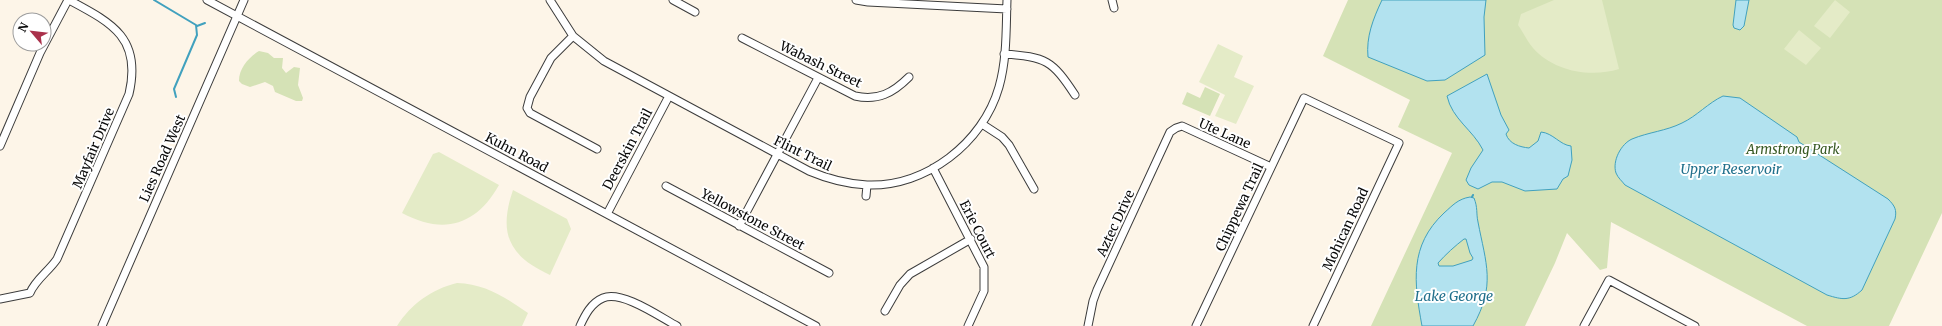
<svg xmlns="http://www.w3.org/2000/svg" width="1942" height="326" viewBox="0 0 1942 326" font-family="Merriweather,serif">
  <rect width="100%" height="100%" fill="#fdf5e8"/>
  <path fill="#d5e2b6" d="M 1348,0 L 1942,0 L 1942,213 L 1889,326 L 1807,326 L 1611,222 L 1607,268 L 1600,270 L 1567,233 L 1555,263 L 1525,326 L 1371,326 L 1452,153 L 1398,127 L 1410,100 L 1323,56 Z
    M 259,51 L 268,53 L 274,58 L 283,58 L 282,68 L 286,73 L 294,67 L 300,68 L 298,85 L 303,98 L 302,101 L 296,101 L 275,92 L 273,86 L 265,82 L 250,87 L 242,84 L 239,81 C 239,68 249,57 259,51 Z
    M 1205,87 L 1220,94 L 1210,116 L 1182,104 L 1187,92 L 1200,98 Z"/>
  <path fill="#e4ebc7" d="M 1554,0 L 1602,0 L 1619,69 C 1590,78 1553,71 1533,48 C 1527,41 1523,32 1518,25 L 1521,14 Z
    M 1835,0 L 1850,12 L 1830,38 L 1814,26 Z
    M 1799,30 L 1821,48 L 1806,65 L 1784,49 Z
    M 1218,44 L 1243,56 L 1234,77 L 1254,86 L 1236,124 L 1215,116 L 1225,95 L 1199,82 Z
    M 439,152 L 499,185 C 476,226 443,235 402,213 L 433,154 Z
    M 513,190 L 567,219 L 571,229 L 550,275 C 509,256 498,234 513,190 Z
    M 457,283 C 486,284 506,298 528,313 L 522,326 L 397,326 C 411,304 432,289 457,283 Z"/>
  <path fill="#b2e2ef" stroke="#41a1be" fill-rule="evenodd" d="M 1382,0 L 1486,0 L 1484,17 L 1485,55 L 1445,80 L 1427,81 L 1368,57 C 1366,37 1373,19 1382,0 Z
    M 1736,0 L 1749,0 L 1744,26 L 1740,30 L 1734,28 L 1733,25 Z
    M 1487,74 L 1501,115 L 1509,130 L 1506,134 C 1509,144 1520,147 1529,148 L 1538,141 L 1541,132 C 1553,133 1560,145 1571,146 L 1572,160 L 1568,176 L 1563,179 L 1557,189 L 1525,191 L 1502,182 L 1492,182 L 1478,189 L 1469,185 L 1466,180 L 1471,168 L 1483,150 C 1473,130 1452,119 1447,96 Z
    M 1723,96 L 1740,98 L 1797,137 L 1799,142 L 1888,199 C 1895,206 1897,210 1895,219 L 1862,290 C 1850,301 1843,300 1827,295 L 1625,185 C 1622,181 1618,178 1616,173 C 1612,161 1621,144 1632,139 C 1649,132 1666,131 1682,123 C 1697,116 1708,103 1723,96 Z
    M 1470,197 L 1474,198 C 1478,208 1476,213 1478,222 C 1486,264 1496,285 1473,326 L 1422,326 C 1414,282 1409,246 1444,213 C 1453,205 1458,199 1470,197 ZM 1464,239 L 1466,239 L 1470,253 L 1473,258 L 1472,260 L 1453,266 L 1439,266 L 1438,263 C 1446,254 1455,246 1464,239 Z"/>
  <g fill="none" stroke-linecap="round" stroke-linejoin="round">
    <path stroke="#41a1be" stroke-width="2" d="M 154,0 L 196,25 L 197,35 L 174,89 L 176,97
      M 197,26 L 205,23
      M 1472,197 L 1473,195"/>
    <g stroke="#3c3c3c" stroke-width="9">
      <path id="minor" d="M 207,0 L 816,326
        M 550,0 L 573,36 L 604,61 L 809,171 C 828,179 847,184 867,185 C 926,187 983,143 999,87 C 1007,59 1006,29 1007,0
        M 673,0 L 695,12
        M 856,0 L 868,2 L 1007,9
        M 1112,0 L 1114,8
        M 573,36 L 551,58 L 530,97 L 527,108 L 530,113 L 597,149
        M 742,38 L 855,96 C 878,101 893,93 909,77
        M 1004,54 C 1046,57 1052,60 1075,95
        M 982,124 L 1002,137 L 1009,145 L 1034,189
        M 0,146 L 40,53 L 68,0
        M 933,168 L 984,267 L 984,291 L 968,326
        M 666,186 L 829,273
        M 866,196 L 867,185
        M 607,214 L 669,96
        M 739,226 L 818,78
        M 0,299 L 30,293 C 35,280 49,271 57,259 L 129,94 C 142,38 112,23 69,0
        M 885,311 L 900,285 L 910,274 L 971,239
        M 102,326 L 244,0
        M 580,326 C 585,315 591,303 603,298 C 622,290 660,317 677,326
        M 1088,326 L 1093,301 L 1097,290 L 1170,132 L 1176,128 L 1182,126 L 1271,167
        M 1196,326 L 1304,98 L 1399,143 L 1313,326
        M 1584,326 L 1609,280 L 1695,326"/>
    </g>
    <use href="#minor" stroke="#fff" stroke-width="7"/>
  </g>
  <g text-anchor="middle" stroke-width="4" stroke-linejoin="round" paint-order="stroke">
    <g font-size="13" fill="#090909" stroke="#fff">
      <text transform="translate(821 64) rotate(26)" y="5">Wabash Street</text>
      <text transform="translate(1225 133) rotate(24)" y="5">Ute Lane</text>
      <text transform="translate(93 148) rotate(-67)" y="5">Mayfair Drive</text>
      <text transform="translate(627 149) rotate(-62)" y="5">Deerskin Trail</text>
      <text transform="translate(517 152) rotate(28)" y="5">Kuhn Road</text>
      <text transform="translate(803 153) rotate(26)" y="5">Flint Trail</text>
      <text transform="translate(162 158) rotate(-66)" y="5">Lies Road West</text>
      <text transform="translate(1239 207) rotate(-65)" y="5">Chippewa Trail</text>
      <text transform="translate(753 219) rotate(28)" y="5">Yellowstone Street</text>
      <text transform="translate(1115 223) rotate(-65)" y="5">Aztec Drive</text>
      <text transform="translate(978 229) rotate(63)" y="5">Erie Court</text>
      <text transform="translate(1345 229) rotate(-65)" y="5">Mohican Road</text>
    </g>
    <g font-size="13" font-style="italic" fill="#375922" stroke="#fff">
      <text x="1793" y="154">Armstrong Park</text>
    </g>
    <g font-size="14" font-style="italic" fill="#21708c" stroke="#fff">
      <text x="1731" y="174">Upper Reservoir</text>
      <text x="1454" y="301">Lake George</text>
    </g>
  </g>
  <g transform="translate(32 32) rotate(298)"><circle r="19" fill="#ffffff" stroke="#9d9d9d"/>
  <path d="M0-3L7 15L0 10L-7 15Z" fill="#aa314b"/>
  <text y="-6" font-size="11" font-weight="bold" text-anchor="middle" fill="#090909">N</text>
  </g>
</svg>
